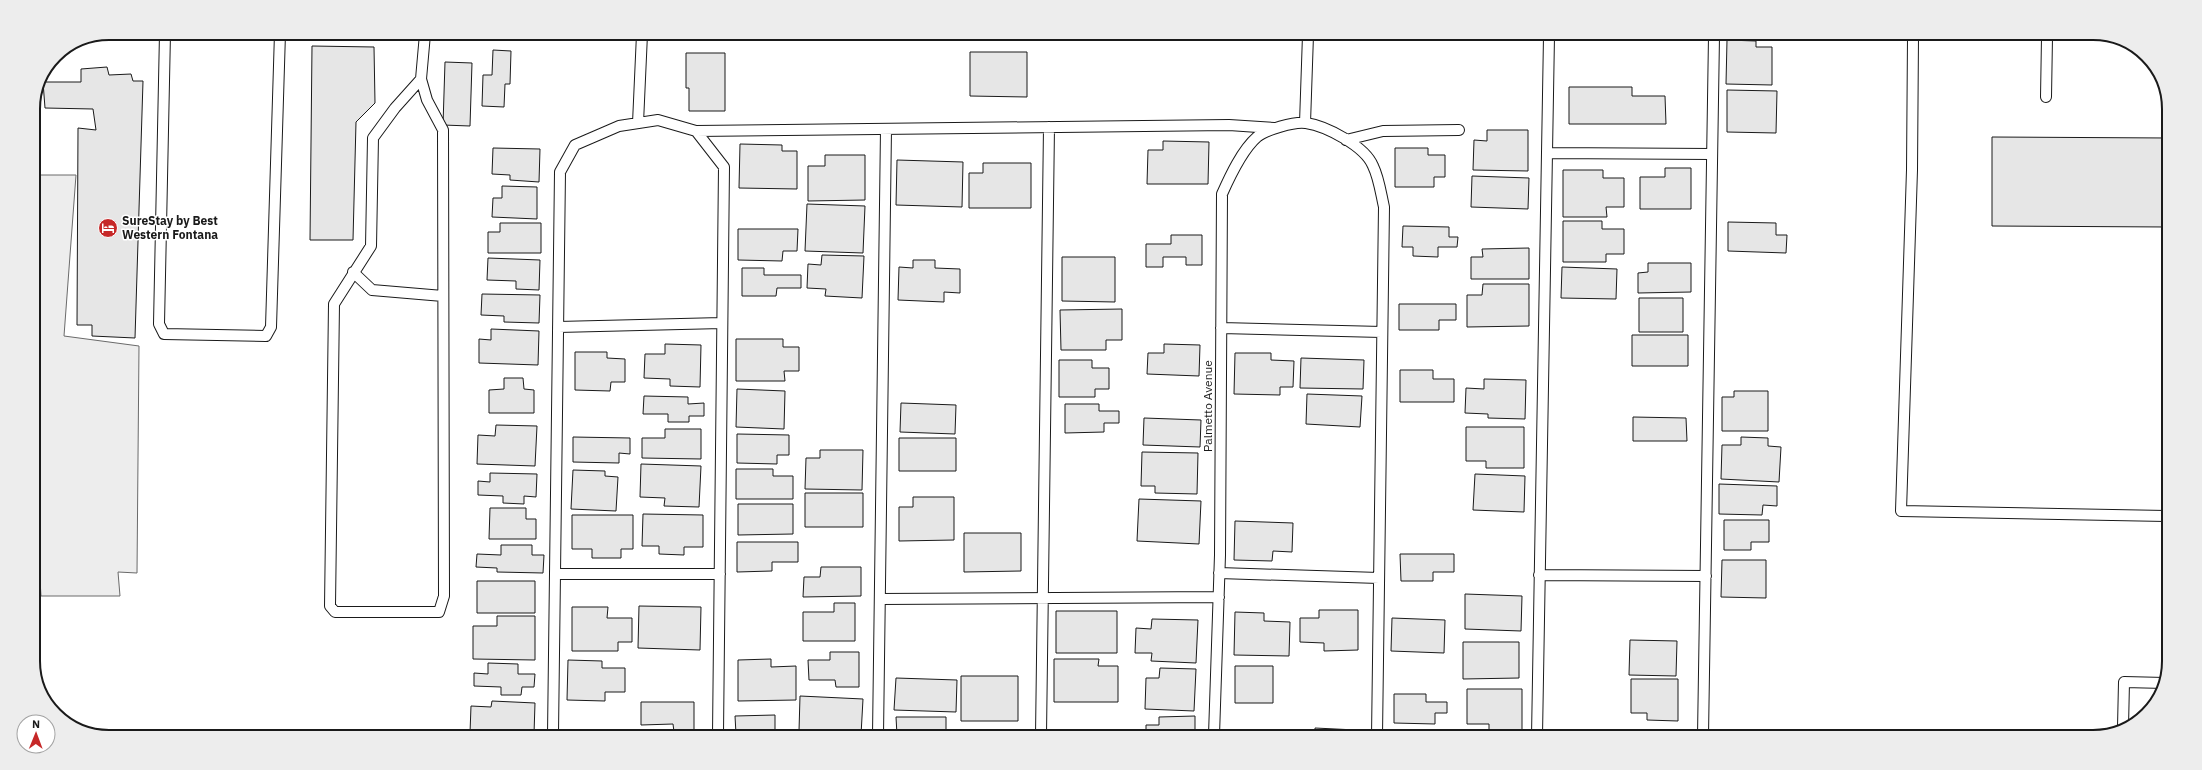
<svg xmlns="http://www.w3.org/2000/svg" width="2202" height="770" viewBox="0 0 2202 770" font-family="'IBM Plex Sans',sans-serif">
  <rect width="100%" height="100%" fill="#fff"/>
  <path fill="#ededed" stroke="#6a6a6a" d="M 33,143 L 38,175 L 76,175 L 64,336 L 139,346 L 137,573 L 118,572 L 120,596 L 41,596 L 33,471 Z"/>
  <path fill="#e6e6e6" stroke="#1a1a1a" d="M 1727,40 L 1756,41 L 1756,47 L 1772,47 L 1772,85 L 1726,84 Z
    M 312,46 L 374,47 L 375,103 L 356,122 L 353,240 L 310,240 Z
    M 493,50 L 511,51 L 510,84 L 505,84 L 504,107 L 482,106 L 483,75 L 492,75 Z
    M 970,52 L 1027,52 L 1027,97 L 970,96 Z
    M 686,53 L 725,53 L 725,111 L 689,111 L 689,88 L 686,88 Z
    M 445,62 L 472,63 L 470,126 L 443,125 Z
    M 107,67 L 109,75 L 131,74 L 133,81 L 143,81 L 135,338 L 92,336 L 92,325 L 77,325 L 78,128 L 96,130 L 93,109 L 45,108 L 43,82 L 81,82 L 81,69 Z
    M 1569,87 L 1632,87 L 1632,96 L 1665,96 L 1666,124 L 1569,124 Z
    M 1727,90 L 1777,91 L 1776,133 L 1727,132 Z
    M 1487,130 L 1528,130 L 1528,171 L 1473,170 L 1474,140 L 1487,141 Z
    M 1992,137 L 2169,138 L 2168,227 L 1992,226 Z
    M 1163,141 L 1209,142 L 1208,184 L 1147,184 L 1148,150 L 1163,150 Z
    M 740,144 L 782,145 L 782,151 L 797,151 L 797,189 L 739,188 Z
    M 493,148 L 540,149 L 539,182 L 510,180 L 510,175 L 492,174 Z
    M 1395,148 L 1428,148 L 1428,155 L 1445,155 L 1445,177 L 1434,177 L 1434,187 L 1395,187 Z
    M 825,155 L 865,155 L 865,200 L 808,201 L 808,166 L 825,166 Z
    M 897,160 L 963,162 L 962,207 L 896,205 Z
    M 983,163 L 1031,163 L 1031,208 L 969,208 L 969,173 L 983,173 Z
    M 1665,168 L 1691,168 L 1691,209 L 1640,209 L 1640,177 L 1665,177 Z
    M 1563,170 L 1603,170 L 1603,178 L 1624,178 L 1624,207 L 1606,207 L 1607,217 L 1563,217 Z
    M 1472,176 L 1529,178 L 1528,209 L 1471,207 Z
    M 502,186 L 537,187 L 537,219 L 492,217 L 493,198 L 502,198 Z
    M 807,204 L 865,206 L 863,253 L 805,251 Z
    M 1563,221 L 1602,221 L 1602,229 L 1624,229 L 1624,254 L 1606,254 L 1606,262 L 1563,262 Z
    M 1728,222 L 1776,223 L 1776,235 L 1787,235 L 1786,253 L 1728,251 Z
    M 500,223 L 541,223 L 541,253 L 488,253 L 488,232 L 500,232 Z
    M 1403,226 L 1449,227 L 1449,237 L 1458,237 L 1457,247 L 1438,247 L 1438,257 L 1413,256 L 1413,247 L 1402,247 Z
    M 738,229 L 798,229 L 797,251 L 783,251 L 782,261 L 738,260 Z
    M 1171,235 L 1202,235 L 1202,265 L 1186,265 L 1186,257 L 1163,257 L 1163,267 L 1146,267 L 1146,244 L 1171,244 Z
    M 1529,248 L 1529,279 L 1471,279 L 1471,257 L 1483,257 L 1482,249 Z
    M 822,255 L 864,256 L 862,298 L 825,296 L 826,289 L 807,288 L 808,264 L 821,265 Z
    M 1062,257 L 1115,257 L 1115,302 L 1062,301 Z
    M 488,258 L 540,260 L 539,290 L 516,289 L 516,281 L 487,280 Z
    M 913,260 L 935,260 L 935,268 L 960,269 L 960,293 L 944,292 L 944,302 L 898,300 L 899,267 L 913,268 Z
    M 1648,263 L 1691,263 L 1691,292 L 1638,293 L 1638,273 L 1648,272 Z
    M 1562,267 L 1617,269 L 1616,299 L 1561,298 Z
    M 742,268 L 764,268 L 764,275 L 801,275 L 801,288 L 777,288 L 776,296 L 742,296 Z
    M 1483,284 L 1529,284 L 1529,326 L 1467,327 L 1467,295 L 1482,295 Z
    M 482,294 L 540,295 L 539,323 L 504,322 L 504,316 L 481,315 Z
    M 1639,298 L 1683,298 L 1683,332 L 1639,332 Z
    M 1399,304 L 1456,304 L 1456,320 L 1439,320 L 1439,330 L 1399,330 Z
    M 1122,309 L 1122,340 L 1106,340 L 1106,350 L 1061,350 L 1060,310 Z
    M 491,329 L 539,331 L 538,365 L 479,363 L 479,339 L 491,340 Z
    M 1632,335 L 1688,335 L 1688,366 L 1632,366 Z
    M 736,339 L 783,339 L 783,347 L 799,347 L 799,371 L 784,371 L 785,381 L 736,381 Z
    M 665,344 L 701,345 L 700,387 L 670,386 L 670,379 L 644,378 L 645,354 L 665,354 Z
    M 1164,344 L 1200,345 L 1199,376 L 1147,374 L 1148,353 L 1164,353 Z
    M 575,352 L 607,352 L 607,358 L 625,359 L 625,382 L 611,382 L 610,391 L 575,390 Z
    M 1235,353 L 1271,353 L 1271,360 L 1294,361 L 1293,387 L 1280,387 L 1280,395 L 1234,394 Z
    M 1301,358 L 1364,360 L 1363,389 L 1300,388 Z
    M 1059,360 L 1092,360 L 1092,368 L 1109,368 L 1109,389 L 1095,389 L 1095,397 L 1059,397 Z
    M 1400,370 L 1433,370 L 1433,379 L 1454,379 L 1454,402 L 1400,402 Z
    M 504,378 L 523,378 L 524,389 L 534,390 L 534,413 L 489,413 L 489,390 L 504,389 Z
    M 1484,379 L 1526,380 L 1525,419 L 1488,418 L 1488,414 L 1465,413 L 1466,388 L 1484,389 Z
    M 737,389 L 785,391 L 784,429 L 736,427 Z
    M 1734,391 L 1768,391 L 1768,431 L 1722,431 L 1722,397 L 1734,397 Z
    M 1307,394 L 1362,396 L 1360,427 L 1306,424 Z
    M 644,396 L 688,397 L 688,404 L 704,403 L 704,416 L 689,416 L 689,422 L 668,422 L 668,414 L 643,414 Z
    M 901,403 L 956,405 L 955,434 L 900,432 Z
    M 1065,404 L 1099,404 L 1099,411 L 1119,411 L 1119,423 L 1104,423 L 1104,432 L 1065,433 Z
    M 1633,417 L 1686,418 L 1687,441 L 1633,441 Z
    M 1144,418 L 1201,420 L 1200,447 L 1143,445 Z
    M 496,425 L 537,426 L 535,466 L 477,464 L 478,435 L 495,436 Z
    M 1466,427 L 1524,427 L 1524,468 L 1486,468 L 1486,461 L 1466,461 Z
    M 665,429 L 701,429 L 701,459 L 642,458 L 642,438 L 665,438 Z
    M 737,434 L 789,435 L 789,455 L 777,455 L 777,464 L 737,463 Z
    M 573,437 L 630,438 L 630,454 L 619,453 L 619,463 L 573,462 Z
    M 1741,437 L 1768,438 L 1768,446 L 1781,447 L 1779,482 L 1721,479 L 1722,445 L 1741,445 Z
    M 899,438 L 956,438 L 956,471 L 899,471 Z
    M 820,450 L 863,450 L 862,490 L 805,489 L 806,458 L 820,458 Z
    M 1142,452 L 1198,453 L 1197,494 L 1155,493 L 1155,486 L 1141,486 Z
    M 641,464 L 701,466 L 699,507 L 664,506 L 665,498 L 640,497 Z
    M 736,469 L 773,469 L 773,476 L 793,476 L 793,499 L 736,499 Z
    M 573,470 L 605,471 L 605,476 L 618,477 L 616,511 L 571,509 Z
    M 490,473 L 537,474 L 536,497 L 524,496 L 524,504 L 503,503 L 503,496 L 478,495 L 478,481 L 490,482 Z
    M 1475,474 L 1525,476 L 1524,512 L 1473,510 Z
    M 1719,484 L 1777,486 L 1777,506 L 1763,505 L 1762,515 L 1719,514 Z
    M 805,493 L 863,493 L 863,527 L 805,527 Z
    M 913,497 L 954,497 L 954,540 L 899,541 L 899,507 L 913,507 Z
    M 1139,499 L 1201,501 L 1199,544 L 1137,541 Z
    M 738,504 L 793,504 L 793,534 L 738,535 Z
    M 490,508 L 526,508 L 526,519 L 536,519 L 536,539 L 489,539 Z
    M 643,514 L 703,515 L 703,547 L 684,547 L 684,555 L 659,554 L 659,546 L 642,546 Z
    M 572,515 L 633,515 L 633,549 L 621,549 L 621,558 L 592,558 L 592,549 L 572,549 Z
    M 1724,520 L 1769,520 L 1769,542 L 1751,542 L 1751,550 L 1724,550 Z
    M 1235,521 L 1293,523 L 1292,552 L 1273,551 L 1272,561 L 1234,560 Z
    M 964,533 L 1021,533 L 1021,571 L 964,572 Z
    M 737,542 L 798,542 L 798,562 L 772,562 L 772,571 L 737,572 Z
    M 501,545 L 532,545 L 532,555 L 544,555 L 543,573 L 497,572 L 497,568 L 476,567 L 477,554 L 501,555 Z
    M 1400,554 L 1454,554 L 1454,572 L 1433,572 L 1433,581 L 1401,581 Z
    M 1722,560 L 1766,560 L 1766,598 L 1721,597 Z
    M 821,567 L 861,567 L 861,596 L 803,597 L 804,577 L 820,577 Z
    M 477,581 L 535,581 L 535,613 L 477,613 Z
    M 1465,594 L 1522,596 L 1521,631 L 1465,629 Z
    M 834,603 L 855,603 L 855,641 L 803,641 L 803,612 L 834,612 Z
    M 639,606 L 701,607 L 700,650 L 638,648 Z
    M 572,607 L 608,607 L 607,618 L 632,618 L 632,642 L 618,642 L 618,651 L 572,651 Z
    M 1319,610 L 1358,610 L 1358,650 L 1324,651 L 1324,643 L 1300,642 L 1300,618 L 1319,618 Z
    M 1056,611 L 1117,611 L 1117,653 L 1056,653 Z
    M 1235,612 L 1264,613 L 1264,621 L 1290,622 L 1289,656 L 1234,655 Z
    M 497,616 L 535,616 L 535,660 L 473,659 L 473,626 L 497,626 Z
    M 1392,618 L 1445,620 L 1444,653 L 1391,651 Z
    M 1152,619 L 1198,620 L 1196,663 L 1151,661 L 1152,653 L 1135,653 L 1136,628 L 1151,629 Z
    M 1630,640 L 1677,641 L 1676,676 L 1629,675 Z
    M 1463,642 L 1519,642 L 1519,678 L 1463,679 Z
    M 830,652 L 859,652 L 859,687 L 836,687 L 835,680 L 809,680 L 808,660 L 830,660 Z
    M 771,659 L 771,667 L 796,666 L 796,700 L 738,701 L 738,660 Z
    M 1054,659 L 1099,659 L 1098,666 L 1118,666 L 1118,702 L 1054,702 Z
    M 568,660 L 602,661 L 602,668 L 625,668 L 625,692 L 605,692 L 605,701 L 567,700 Z
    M 488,663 L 518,664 L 518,674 L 535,674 L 534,687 L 522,687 L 521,695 L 501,695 L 501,687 L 474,686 L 474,673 L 488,674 Z
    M 1235,666 L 1273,666 L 1273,703 L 1235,703 Z
    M 1160,668 L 1196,669 L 1194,711 L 1145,709 L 1146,678 L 1159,678 Z
    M 961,676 L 1018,676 L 1018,721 L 961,721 Z
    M 896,678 L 957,680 L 956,712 L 894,710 Z
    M 1631,679 L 1678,679 L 1678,721 L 1647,720 L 1647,713 L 1631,713 Z
    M 1467,689 L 1522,689 L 1522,730 L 1489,730 L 1489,724 L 1467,724 Z
    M 1394,694 L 1426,694 L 1426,702 L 1447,702 L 1447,713 L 1435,713 L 1435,724 L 1394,723 Z
    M 800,696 L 863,699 L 861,735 L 821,734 L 821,732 L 799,731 Z
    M 492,701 L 535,703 L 534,734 L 470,733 L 471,706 L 491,707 Z
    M 641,702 L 694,702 L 694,732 L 674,732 L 673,724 L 641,725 Z
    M 775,715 L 775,734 L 736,734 L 735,716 Z
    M 1195,716 L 1195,735 L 1146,735 L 1146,725 L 1159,725 L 1159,717 Z
    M 896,717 L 946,717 L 946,735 L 897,735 Z
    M 1315,728 L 1356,730 L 1356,736 L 1315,735 Z"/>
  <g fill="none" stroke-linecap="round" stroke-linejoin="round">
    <g stroke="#1a1a1a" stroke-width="12">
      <path id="service" d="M 165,33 L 159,324 L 164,334 L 266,336 L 271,327 L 280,33
        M 1913,37 L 1912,170 L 1901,511 L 2166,516
        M 421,79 L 427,100 L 443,130 L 444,596 L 439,612 L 335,612 L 330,606 L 334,304 L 371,246 L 373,138 L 395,108 Z
        M 421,79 L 425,34
        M 2046,97 L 2047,37
        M 638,123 L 642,34
        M 1305,123 L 1308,35
        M 696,131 L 1229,125 L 1274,128
        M 1346,140 L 1383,131 L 1459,130
        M 1547,153 L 1712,154
        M 353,272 L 372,290 L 443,296
        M 558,327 L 722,323
        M 1221,328 L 1382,332
        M 1219,573 L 1379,578
        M 555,574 L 720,574
        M 1539,575 L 1706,576
        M 880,599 L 1219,597
        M 2123,727 L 2124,682 L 2165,683
        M 553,734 L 560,172 L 575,145 L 619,126 L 658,120 L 696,131 L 724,167 L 718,734
        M 878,735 L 886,129
        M 1041,735 L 1049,127
        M 1214,735 L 1220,555 L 1222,194 C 1230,176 1242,150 1257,137 C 1265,130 1295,121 1306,123 C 1326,126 1365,146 1373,166 C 1379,178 1381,194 1384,207 L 1377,736
        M 1537,736 L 1549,36
        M 1703,736 L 1714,36"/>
    </g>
    <use href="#service" stroke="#fff" stroke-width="10"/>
  </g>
  <defs>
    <g id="hotel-disc" transform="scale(1)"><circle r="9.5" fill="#c62828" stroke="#fff"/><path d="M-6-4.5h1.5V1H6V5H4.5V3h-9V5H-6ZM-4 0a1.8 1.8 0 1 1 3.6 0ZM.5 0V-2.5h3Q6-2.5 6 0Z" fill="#fff"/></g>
  </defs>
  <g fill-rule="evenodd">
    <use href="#hotel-disc" x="108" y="228"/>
  </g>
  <g text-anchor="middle" stroke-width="3" stroke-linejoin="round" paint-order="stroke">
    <g font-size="12" font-weight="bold" fill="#1a1a1a" stroke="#fff" text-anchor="start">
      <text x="122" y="225">SureStay by Best<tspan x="122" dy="14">Western Fontana</tspan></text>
    </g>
    <g font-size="12" fill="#1a1a1a" stroke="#fff">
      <text transform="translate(1208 406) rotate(-90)" y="4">Palmetto Avenue</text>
    </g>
  </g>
  <path d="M0 0H2202V770H0ZM109 40H2093A69 69 0 0 1 2162 109V661A69 69 0 0 1 2093 730H109A69 69 0 0 1 40 661V109A69 69 0 0 1 109 40Z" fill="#ededed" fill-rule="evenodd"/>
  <path fill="none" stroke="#1a1a1a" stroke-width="2" d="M109 40H2093A69 69 0 0 1 2162 109V661A69 69 0 0 1 2093 730H109A69 69 0 0 1 40 661V109A69 69 0 0 1 109 40Z"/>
  <g transform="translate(36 734) rotate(1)"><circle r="19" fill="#ffffff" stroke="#a3a3a3"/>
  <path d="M0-3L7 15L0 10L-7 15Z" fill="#c62828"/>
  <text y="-6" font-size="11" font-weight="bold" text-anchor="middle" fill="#1a1a1a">N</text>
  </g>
</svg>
